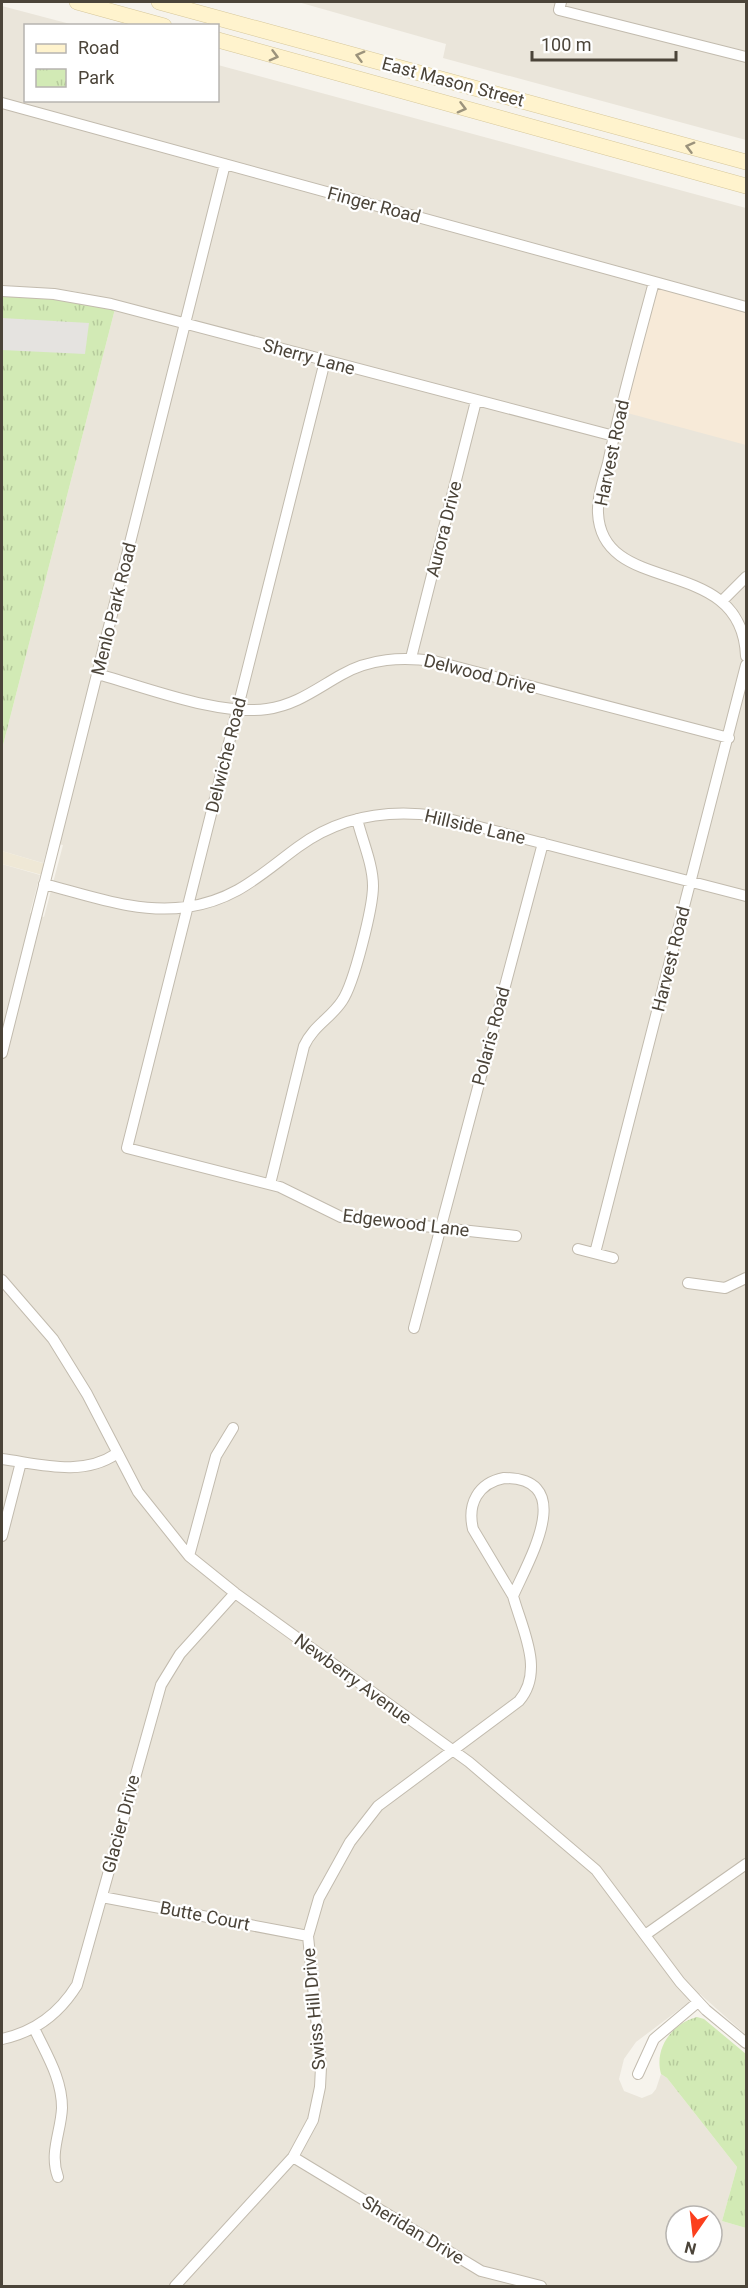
<svg xmlns="http://www.w3.org/2000/svg" width="748" height="2288" viewBox="0 0 748 2288" font-family="Roboto,sans-serif">
  <defs>
    <pattern id="park-tufts" width="24" height="20" patternUnits="userSpaceOnUse" patternTransform="scale(1.5)"><rect width="24" height="20" fill="#d2eab5"/><path d="M3 7l-1-3M5 7V3M7 7l1-3M15 17l-1-3M17 17v-4M19 17l1-3" fill="none" stroke="#b6ca9c"/></pattern>
  </defs>
  <rect width="100%" height="100%" fill="#f6f3ec"/>
  <path fill="#eae5da" fill-rule="evenodd" d="M 298,2 L 746,2 L 746,140 L 443,58 L 446,44 Z
    M 2,6 L 74,25 L 26,26 L 26,100 L 218,100 L 218,65 L 746,208 L 746,2035 L 700,1994 L 636,2042 L 624,2059 L 619,2079 L 624,2091 L 642,2098 L 652,2094 L 656,2089 L 661,2074 L 667,2078 L 737,2167 L 722,2221 L 746,2228 L 746,2286 L 2,2286 L 2,864 L 40,875 L 30,913 L 44,917 L 63,845 L 49,842 L 43,863 L 2,851 L 2,749 L 117,301 L 73,291 L 2,285 ZM 676,2216 L 712,2216 L 712,2252 L 676,2252 Z"/>
  <path fill="#f7ead8" d="M 654,282 L 746,307 L 746,445 L 620,411 Z"/>
  <path fill="#efe8d6" d="M 2,851 L 49,865 L 46,876 L 2,864 Z"/>
  <path fill="url(#park-tufts)" d="M 2,291 L 116,305 L 2,749 Z
    M 697,2017 L 704,2019 L 746,2054 L 746,2228 L 722,2221 L 737,2167 L 667,2078 L 661,2074 C 654,2049 671,2024 697,2017 Z"/>
  <path fill="#e5e3e0" d="M 2,318 L 89,323 L 85,354 L 2,350 Z"/>
  <g fill="none" stroke-linecap="round" stroke-linejoin="round">
    <g stroke="#c2bbae" stroke-width="12">
      <path id="street" d="M 561,2 L 559,10 L 746,57
        M 2,103 L 746,307
        M 654,282 C 638,342 621,402 608,463 C 604,478 597,497 598,513 C 602,599 742,552 746,656
        M 2,291 L 54,294 L 111,304 L 614,436
        M 325,361 L 127,1148 L 280,1187 L 341,1217 L 516,1236
        M 722,601 L 746,577
        M 411,658 L 476,401
        M 97,674 C 146,687 218,716 267,709 C 296,705 316,689 341,675 C 370,658 402,657 434,661 L 729,738
        M 44,884 C 91,896 138,914 187,907 C 236,900 261,874 298,847 C 339,817 388,809 437,816 L 746,896
        M 2,1053 L 225,164
        M 270,1184 L 304,1046 C 313,1026 331,1018 342,1001 C 354,984 373,907 373,886 C 373,864 362,840 357,819
        M 578,1249 L 613,1258
        M 595,1253 L 746,665
        M 2,1280 L 53,1339 L 87,1394 L 138,1492 L 189,1556 L 235,1593 L 469,1762 L 596,1870 L 680,1982 L 706,2010 L 746,2043
        M 688,1283 L 725,1288 L 746,1278
        M 414,1328 L 543,843
        M 2,1459 C 40,1464 82,1477 116,1454
        M 504,1478 C 579,1478 527,1563 513,1596 L 473,1529 C 467,1504 478,1483 504,1478 Z
        M 2,1536 L 21,1462
        M 189,1556 L 216,1456 L 233,1428
        M 102,1897 L 308,1936
        M 645,1935 L 746,1864
        M 34,2028 C 46,2054 62,2078 62,2108 C 61,2132 49,2153 58,2177
        M 2,2039 C 35,2032 59,2014 77,1985 L 161,1685 L 180,1654 L 235,1593
        M 638,2074 L 654,2039 L 698,2002
        M 293,2157 L 481,2271 L 541,2286
        M 175,2286 L 293,2157 L 313,2120 L 320,2087 L 321,2067 L 308,1936 L 319,1898 L 350,1842 L 378,1806 L 519,1701 C 545,1671 522,1629 513,1596"/>
    </g>
    <g stroke="#d6c79b" stroke-width="16">
      <path id="secondary" d="M 77,2 L 164,26
        M 159,2 L 746,162
        M 218,40 L 746,186"/>
    </g>
    <use href="#street" stroke="#fff" stroke-width="10"/>
    <use href="#secondary" stroke="#fff3cd" stroke-width="15"/>
  </g>
  <defs><path id="oneway-chevron" d="M-2-3.5L2.5 0L-2 3.5" fill="none" stroke-width="1.6" stroke-linecap="round" stroke-linejoin="round" transform="scale(1.5)"/></defs>
  <g stroke="#9c937c">
    <use href="#oneway-chevron" transform="translate(274 56) rotate(15)"/>
    <use href="#oneway-chevron" transform="translate(360 56) rotate(-165)"/>
    <use href="#oneway-chevron" transform="translate(462 108) rotate(15)"/>
    <use href="#oneway-chevron" transform="translate(690 147) rotate(-165)"/>
  </g>
  <g text-anchor="middle" stroke-width="4.5" stroke-linejoin="round" paint-order="stroke">
    <g font-size="18" fill="#4b4439" stroke="#fff">
      <text transform="translate(453 82) rotate(15)" y="6">East Mason Street</text>
      <text transform="translate(374 205) rotate(15)" y="6">Finger Road</text>
      <text transform="translate(309 357) rotate(15)" y="6">Sherry Lane</text>
      <text transform="translate(612 453) rotate(-78)" y="6">Harvest Road</text>
      <text transform="translate(444 529) rotate(-76)" y="6">Aurora Drive</text>
      <text transform="translate(114 609) rotate(-76)" y="6">Menlo Park Road</text>
      <text transform="translate(480 674) rotate(14)" y="6">Delwood Drive</text>
      <text transform="translate(226 755) rotate(-76)" y="6">Delwiche Road</text>
      <text transform="translate(475 827) rotate(13)" y="6">Hillside Lane</text>
      <text transform="translate(671 959) rotate(-76)" y="6">Harvest Road</text>
      <text transform="translate(491 1036) rotate(-75)" y="6">Polaris Road</text>
      <text transform="translate(406 1223) rotate(7)" y="6">Edgewood Lane</text>
      <text transform="translate(353 1679) rotate(36)" y="6">Newberry Avenue</text>
      <text transform="translate(121 1824) rotate(-75)" y="6">Glacier Drive</text>
      <text transform="translate(205 1916) rotate(11)" y="6">Butte Court</text>
      <text transform="translate(314 2009) rotate(-95)" y="6">Swiss Hill Drive</text>
      <text transform="translate(413 2230) rotate(31)" y="6">Sheridan Drive</text>
    </g>
  </g>
  <rect width="748" height="2288" fill="none" stroke="#4b4439" stroke-width="6"/>
  <rect x="24" y="24" width="195" height="78" fill="#ffffff" stroke="#b7b4b0" stroke-width="1.5"/>
  <rect x="36" y="44" width="30" height="9" fill="#fff3cd" stroke="#b7b4b0" stroke-width="1.5"/>
  <text x="78" y="54" font-size="18" fill="#4b4439">Road</text>
  <rect x="36" y="69" width="30" height="18" fill="url(#park-tufts)" stroke="#b7b4b0" stroke-width="1.5"/>
  <text x="78" y="84" font-size="18" fill="#4b4439">Park</text>
  <g transform="translate(694 2234) rotate(194)"><circle r="28" fill="#ffffff" stroke="#b7b4b0" stroke-width="1.5"/>
  <path d="M0-4.5L10 22L0 15L-10 22Z" fill="#fc3f1d"/>
  <text y="-9" font-size="16" font-weight="bold" text-anchor="middle" fill="#4b4439">N</text>
  </g>
  <path d="M532 51v9h144v-9" fill="none" stroke="#4b4439" stroke-width="3"/>
  <text x="541" y="51" font-size="18" fill="#4b4439" stroke="#ffffff" stroke-width="4.5" paint-order="stroke">100 m</text>
</svg>
